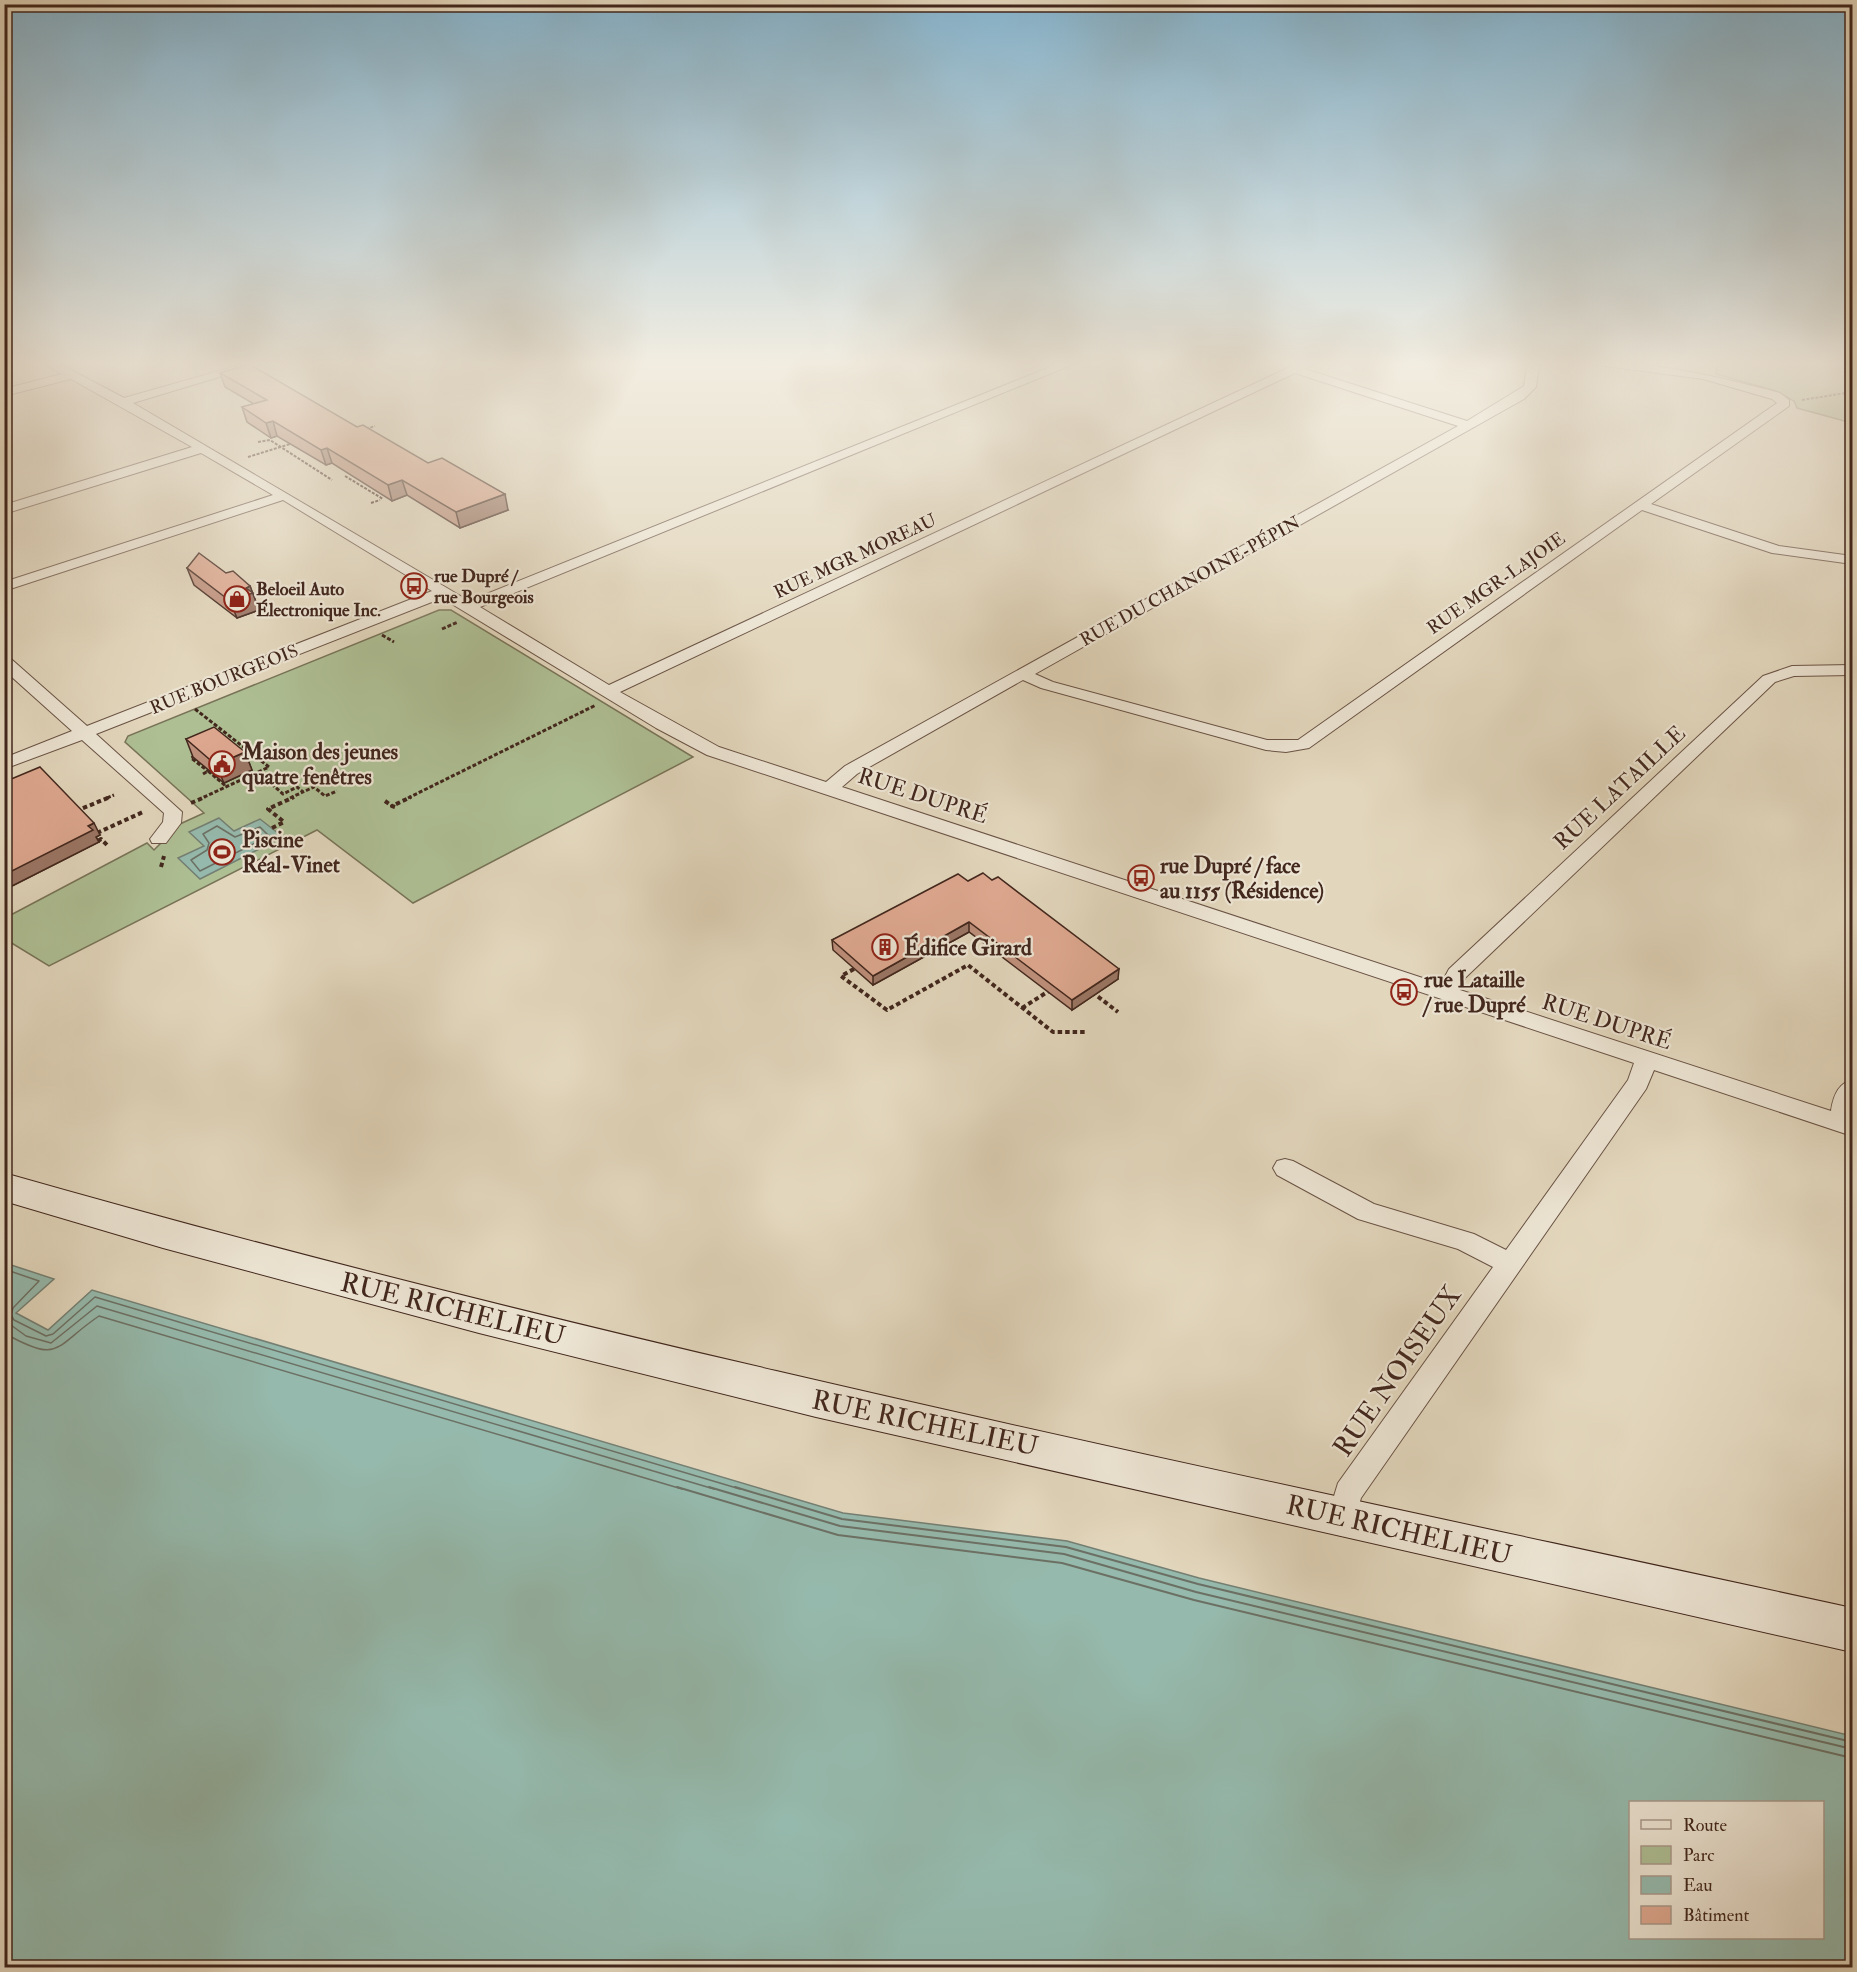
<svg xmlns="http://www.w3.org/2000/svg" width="1857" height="1972" viewBox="0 0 1857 1972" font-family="'IM FELL Double Pica',serif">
  <rect width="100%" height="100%" fill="#e2d6bc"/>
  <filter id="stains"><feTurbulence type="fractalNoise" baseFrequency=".00333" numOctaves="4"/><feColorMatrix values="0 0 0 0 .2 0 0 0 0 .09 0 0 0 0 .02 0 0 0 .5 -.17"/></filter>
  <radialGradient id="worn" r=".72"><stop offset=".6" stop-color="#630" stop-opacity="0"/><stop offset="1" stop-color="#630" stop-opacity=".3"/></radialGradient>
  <path fill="#aebf94" stroke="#787358" stroke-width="1.5" d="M 1718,361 L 1830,361 L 1852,364 L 1852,423 L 1797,408 L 1794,401 L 1776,391 L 1716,374 Z
    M 439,610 L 451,610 L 693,757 L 413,903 L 317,830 L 49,966 L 5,939 L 5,918 L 147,843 L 154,850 L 180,824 L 204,813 L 125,742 L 128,736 Z"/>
  <path fill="#95b9ac" stroke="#747f73" stroke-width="1.5" fill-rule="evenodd" d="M 219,818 L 234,831 L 260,819 L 283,837 L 200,879 L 178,858 L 204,846 L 189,832 Z
    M 5,1263 L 54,1279 L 16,1313 L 48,1330 L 92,1290 L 843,1513 L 1067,1541 L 1199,1578 L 1852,1736 L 1852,1967 L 5,1967 ZM 1630,1802 L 1822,1802 L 1822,1938 L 1630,1938 Z"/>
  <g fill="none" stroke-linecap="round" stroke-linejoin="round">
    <path stroke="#6c7064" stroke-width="1.5" d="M 217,826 L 235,837 L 260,827 L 269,836 L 200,871 L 191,860 L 207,850 L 209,843 L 203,834 Z
      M 4,1269 L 39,1281 L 13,1308 L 11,1315 L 14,1320 L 46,1336 L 53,1334 L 95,1297 L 740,1489
      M 4,1320 L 26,1336 L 51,1343 L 97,1306 L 714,1489
      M 4,1333 C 61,1365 53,1347 99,1316 L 682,1489"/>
    <path stroke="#6c7064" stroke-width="2" d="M 677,1487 L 838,1535 L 1062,1563 L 1194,1600 L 1852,1758
      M 709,1487 L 840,1526 L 1064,1554 L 1196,1592 L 1852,1749
      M 735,1487 L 842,1519 L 1066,1547 L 1198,1584 L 1852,1742"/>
    <g stroke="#6a5345" stroke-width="2">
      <path id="street" d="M 40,361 L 54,361 L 124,398 L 254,361 L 272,361 L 133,403 L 469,601 L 1065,361 L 1081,361 L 480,607 L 609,685 L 1303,361 L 1318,361 L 1305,369 L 1467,421 L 1524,386 L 1528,361 L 1540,361 L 1536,387 L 1524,399 L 1035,674 L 1053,682 L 1267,740 L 1298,740 L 1777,403 L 1772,399 L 1703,379 L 1590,364 L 1584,361 C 1652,361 1716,376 1780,393 L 1789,400 L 1789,406 L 1651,504 L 1779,546 L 1852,556 L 1852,564 L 1772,553 L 1642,510 L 1309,748 L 1286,752 L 1266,750 L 1041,688 L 1023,680 L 857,774 L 842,787 L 1441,984 L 1449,969 L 1763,676 L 1792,666 L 1852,665 L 1852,675 L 1794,676 L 1775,682 L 1465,978 L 1460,990 L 1831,1111 C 1833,1097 1838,1083 1852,1080 L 1852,1136 L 1654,1070 L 1646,1089 L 1361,1498 L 1353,1526 L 1343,1530 L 1333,1526 L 1328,1516 L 1338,1483 L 1493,1267 L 1458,1249 L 1358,1219 L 1277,1175 L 1273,1168 L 1277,1161 L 1285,1159 L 1293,1161 L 1374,1204 L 1474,1234 L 1506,1250 L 1628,1080 L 1634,1063 L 707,755 L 656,728 L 442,598 L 96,734 L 182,812 L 181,823 L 166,843 L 152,843 L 150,839 L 163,822 L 164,813 L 82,740 L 4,769 L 4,758 L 72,731 L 4,670 L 4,656 L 10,658 L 87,726 L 432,591 L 283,500 L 4,591 L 4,582 L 273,495 L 201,453 L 4,514 L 4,505 L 192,447 L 71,379 L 4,396 L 4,389 L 62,374 ZM 1295,373 L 1458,426 L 845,766 L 826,782 L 719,747 L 620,692 Z"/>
    </g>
    <g stroke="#42271d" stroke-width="2">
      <path id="secondary" d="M 4,1173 C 613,1347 1234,1473 1852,1608 L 1852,1652 L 816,1417 L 479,1333 L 163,1248 L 4,1201 Z"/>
    </g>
    <path stroke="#42271d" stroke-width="2" stroke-dasharray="3 1.5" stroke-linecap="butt" d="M 1802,400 L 1852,392
      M 366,429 L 375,426
      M 258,442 L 270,440 L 332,480
      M 248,457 L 290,444
      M 345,476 L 383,499
      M 371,503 L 380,500"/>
    <path stroke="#42271d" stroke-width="3" stroke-dasharray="4 2" stroke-linecap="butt" d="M 442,629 L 458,622
      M 382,635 L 394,642
      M 195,709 L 269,767 L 202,798
      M 195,756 L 191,758 L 208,771
      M 258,772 L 283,794 L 297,787 L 303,792 L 314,787 L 325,796 L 337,791
      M 203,774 L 208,771 L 227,787
      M 107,798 L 114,795
      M 290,798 L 303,792
      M 408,798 L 596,705"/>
    <path stroke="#42271d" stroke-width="4" stroke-dasharray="4.5 3" stroke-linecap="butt" d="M 385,801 L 392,806
      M 191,803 L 205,797
      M 395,807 L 392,806 L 411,797
      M 76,811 L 110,797
      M 272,828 L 284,822 L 268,809 L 294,797
      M 97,833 L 143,812
      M 98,841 L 101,839 L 107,845
      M 161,867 L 164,856
      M 854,969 L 841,976 L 887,1010 L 968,965 L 1053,1032 L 1085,1032
      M 1092,992 L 1118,1012
      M 1022,1008 L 1052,989"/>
    <use href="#street" fill="#ece4d3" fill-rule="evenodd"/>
    <use href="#secondary" fill="#ece4d3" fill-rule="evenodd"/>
  </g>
  <path fill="#bf907c" stroke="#42271d" stroke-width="1.5" d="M 220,373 L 357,427 L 508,510 L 460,528 L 407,495 L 392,501 L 332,463 L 326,465 L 277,436 L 271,438 L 247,422 L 242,407 L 254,404 L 225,387 Z
    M 187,568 L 226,573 L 250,586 L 259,610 L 237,618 L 194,585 Z
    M 186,739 L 245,752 L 252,770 L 224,783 L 193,757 Z
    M 4,782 L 100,835 L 96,837 L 99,842 L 12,886 L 4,877 Z
    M 968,881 L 1118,979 L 1072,1010 L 969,932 L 873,985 L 833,950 L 832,940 Z"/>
  <path fill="#9b7665" stroke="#42271d" stroke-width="1.5" d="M 273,421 L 277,436 L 271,438 L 266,423 Z
    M 327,448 L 332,463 L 326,465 L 321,450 Z
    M 402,480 L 407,495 L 392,501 L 388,485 Z
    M 505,494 L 508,510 L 460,528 L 456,512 Z
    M 250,586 L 259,610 L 237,618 L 230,601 L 246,588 Z
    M 245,752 L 252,770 L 224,783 L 216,765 Z
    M 94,823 L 100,835 L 96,837 L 99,842 L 12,886 L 6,874 Z
    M 969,922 L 969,932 L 873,985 L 873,976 Z
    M 1119,969 L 1118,979 L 1072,1010 L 1072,1000 Z"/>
  <path fill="#dea890" stroke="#42271d" stroke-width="1.5" d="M 249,364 L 357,427 L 363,425 L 428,463 L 442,458 L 505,494 L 456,512 L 402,480 L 388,485 L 327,448 L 321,450 L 273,421 L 266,423 L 242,407 L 267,400 L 220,373 Z
    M 199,553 L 226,573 L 233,571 L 250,586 L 246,588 L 253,593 L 230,601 L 187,568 Z
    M 214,727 L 245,752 L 216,765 L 186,739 Z
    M 40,767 L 94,823 L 88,826 L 93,830 L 6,874 L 4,873 L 4,782 Z
    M 983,873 L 992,880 L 998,877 L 1119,969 L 1072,1000 L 969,922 L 873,976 L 832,940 L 958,874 L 968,881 Z"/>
  <linearGradient id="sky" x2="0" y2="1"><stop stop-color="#87b6d0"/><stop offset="0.57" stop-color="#f2ede1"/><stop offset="1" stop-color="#f2ede1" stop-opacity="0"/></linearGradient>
  <rect width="1857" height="637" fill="url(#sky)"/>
  <defs>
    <g id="bus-ring" transform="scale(1.35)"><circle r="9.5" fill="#ece4d3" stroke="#8f2418" stroke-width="1.5"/><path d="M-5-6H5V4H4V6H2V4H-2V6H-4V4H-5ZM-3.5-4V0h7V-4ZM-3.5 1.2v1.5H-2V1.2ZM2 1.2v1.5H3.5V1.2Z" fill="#8f2418"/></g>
    <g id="shop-ring" transform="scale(1.35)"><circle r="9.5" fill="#ece4d3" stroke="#8f2418" stroke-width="1.5"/><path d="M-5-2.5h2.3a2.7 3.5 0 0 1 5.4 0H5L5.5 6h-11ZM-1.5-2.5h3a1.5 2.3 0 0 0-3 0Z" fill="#8f2418"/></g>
    <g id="civic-ring" transform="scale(1.35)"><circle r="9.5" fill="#ece4d3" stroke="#8f2418" stroke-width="1.5"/><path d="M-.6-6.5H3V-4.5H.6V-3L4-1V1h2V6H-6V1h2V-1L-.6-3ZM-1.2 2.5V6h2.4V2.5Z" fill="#8f2418"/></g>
    <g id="stadium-ring" transform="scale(1.35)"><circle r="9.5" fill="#ece4d3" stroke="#8f2418" stroke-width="1.5"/><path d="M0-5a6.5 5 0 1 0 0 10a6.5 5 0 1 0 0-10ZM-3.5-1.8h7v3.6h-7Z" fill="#8f2418"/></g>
    <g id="building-ring" transform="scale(1.35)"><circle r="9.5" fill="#ece4d3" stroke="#8f2418" stroke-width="1.5"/><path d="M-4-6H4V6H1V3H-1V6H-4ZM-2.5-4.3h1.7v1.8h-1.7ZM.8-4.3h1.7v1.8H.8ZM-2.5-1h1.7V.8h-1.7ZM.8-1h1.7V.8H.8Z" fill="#8f2418"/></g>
  </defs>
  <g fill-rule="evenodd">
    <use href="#bus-ring" x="414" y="586"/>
    <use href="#shop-ring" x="237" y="599"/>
    <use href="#civic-ring" x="222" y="764"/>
    <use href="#stadium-ring" x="222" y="852"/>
    <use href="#bus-ring" x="1141" y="878"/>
    <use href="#building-ring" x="885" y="947"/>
    <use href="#bus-ring" x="1404" y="992"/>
  </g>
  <g text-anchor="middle" stroke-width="4.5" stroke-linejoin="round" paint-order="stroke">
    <g font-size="18" fill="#42271d" stroke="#ece4d3">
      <text transform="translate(855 556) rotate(-25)" y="6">RUE MGR MOREAU</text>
      <text transform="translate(1190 581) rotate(-29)" y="6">RUE DU CHANOINE-PÉPIN</text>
      <text transform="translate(1496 583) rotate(-35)" y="6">RUE MGR-LAJOIE</text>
      <text transform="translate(224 679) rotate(-22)" y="6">RUE BOURGEOIS</text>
    </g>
    <g font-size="18" font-weight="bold" fill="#42271d" stroke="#ece4d3" text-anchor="start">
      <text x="434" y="582">rue Dupré /<tspan x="434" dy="21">rue Bourgeois</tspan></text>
      <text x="256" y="595">Beloeil Auto<tspan x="256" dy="21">Électronique Inc.</tspan></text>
    </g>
    <g font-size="22" font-weight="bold" fill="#42271d" stroke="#ece4d3" text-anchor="start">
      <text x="242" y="759">Maison des jeunes<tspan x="242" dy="25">quatre fenêtres</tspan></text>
      <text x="242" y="847">Piscine<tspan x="242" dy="25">Réal-Vinet</tspan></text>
      <text x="1160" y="873">rue Dupré / face<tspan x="1160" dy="25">au 1155 (Résidence)</tspan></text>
      <text x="904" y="955">Édifice Girard</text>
      <text x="1424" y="987">rue Lataille<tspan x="1424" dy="25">/ rue Dupré</tspan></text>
    </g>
    <g font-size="22" fill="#42271d" stroke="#ece4d3">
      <text transform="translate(1619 787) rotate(-43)" y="8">RUE LATAILLE</text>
      <text transform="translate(923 795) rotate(18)" y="8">RUE DUPRÉ</text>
      <text transform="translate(1607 1021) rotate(18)" y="8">RUE DUPRÉ</text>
    </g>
    <g font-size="27" fill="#42271d" stroke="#ece4d3">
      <text transform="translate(453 1309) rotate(14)" y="9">RUE RICHELIEU</text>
      <text transform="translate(1397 1371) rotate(-55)" y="9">RUE NOISEUX</text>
      <text transform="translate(925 1423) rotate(12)" y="9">RUE RICHELIEU</text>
      <text transform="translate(1399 1530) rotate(13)" y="9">RUE RICHELIEU</text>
    </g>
  </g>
  <rect width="1857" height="1972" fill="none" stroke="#e2d6bc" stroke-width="24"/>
  <rect x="6" y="6" width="1845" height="1960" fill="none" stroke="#42271d" stroke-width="3"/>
  <rect x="12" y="12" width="1833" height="1948" fill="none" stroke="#42271d" stroke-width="1.5"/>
  <rect x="1629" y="1801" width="195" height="138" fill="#ece4d3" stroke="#a8988a" stroke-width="1.5"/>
  <rect x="1641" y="1820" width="30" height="9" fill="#ece4d3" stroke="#a8988a" stroke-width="1.5"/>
  <text x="1683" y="1831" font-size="18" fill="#42271d">Route</text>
  <rect x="1641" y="1846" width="30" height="18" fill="#aebf94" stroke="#a8988a" stroke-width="1.5"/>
  <text x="1683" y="1861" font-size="18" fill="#42271d">Parc</text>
  <rect x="1641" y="1876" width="30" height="18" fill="#95b9ac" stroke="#a8988a" stroke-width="1.5"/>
  <text x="1683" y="1891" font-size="18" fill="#42271d">Eau</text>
  <rect x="1641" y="1906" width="30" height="18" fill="#dea890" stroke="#a8988a" stroke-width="1.5"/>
  <text x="1683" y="1921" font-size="18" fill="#42271d">Bâtiment</text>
  <rect width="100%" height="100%" filter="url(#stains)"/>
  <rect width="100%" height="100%" fill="url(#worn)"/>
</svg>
